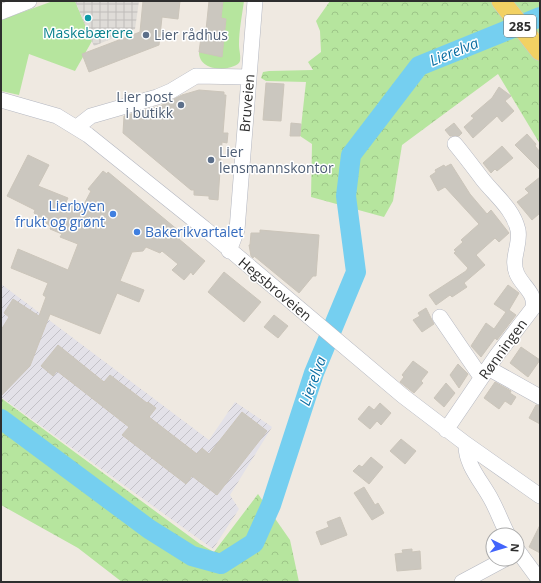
<svg xmlns="http://www.w3.org/2000/svg" width="541" height="583" viewBox="0 0 541 583" font-family="'Open Sans',sans-serif">
  <defs>
    <pattern id="industrial-furrows" width="10" height="10" patternUnits="userSpaceOnUse"><rect width="10" height="10" fill="#e3e1e8"/><path d="M-1 1l2-2M0 10L10 0M9 11l2-2" fill="none" stroke="#c3c1c7"/></pattern>
    <pattern id="forest-crowns" width="20" height="18" patternUnits="userSpaceOnUse"><rect width="20" height="18" fill="#b6e59e"/><path d="M2 6a3 3 0 1 1 6 0M12 15a3 3 0 1 1 6 0" fill="none" stroke="#9dc588"/></pattern>
    <pattern id="plaza-grid" width="8" height="8" patternUnits="userSpaceOnUse"><rect width="8" height="8" fill="#dfdcd8"/><path d="M0 4h8M4 0v8" fill="none" stroke="#c0bdba"/></pattern>
  </defs>
  <rect width="100%" height="100%" fill="#efe9e1"/>
  <path fill="url(#industrial-furrows)" d="M 1,284 L 209,440 L 235,402 L 272,427 L 230,495 L 239,509 L 213,549 L 1,397 Z"/>
  <path fill="url(#forest-crowns)" d="M 330,1 L 540,1 L 540,144 L 498,74 L 402,145 L 393,201 L 384,217 L 311,197 L 312,144 L 300,136 L 306,82 L 266,81 L 261,78 L 263,72 L 269,71 L 313,70 L 308,62 L 321,52 L 320,31 L 316,21 Z
    M 1,398 L 200,544 L 214,552 L 258,494 L 290,540 L 299,582 L 122,582 L 78,548 L 1,505 Z"/>
  <path fill="#b6e59e" d="M 53,1 L 75,1 L 92,41 L 75,71 L 29,54 L 19,95 L 1,91 L 1,20 Z
    M 223,1 L 244,1 C 242,16 239,30 239,45 C 239,50 241,56 240,61 C 238,70 199,75 199,52 L 222,56 L 226,19 L 221,18 Z"/>
  <path fill="url(#plaza-grid)" d="M 75,1 L 139,1 L 135,29 L 94,46 Z"/>
  <g fill="none" stroke-linecap="round" stroke-linejoin="round">
    <path stroke="#75cff0" stroke-width="20" d="M 1,419 L 149,529 L 192,556 L 221,564 L 254,543 L 271,505 L 314,373 L 356,272 L 346,196 L 351,155 L 419,66 L 540,17"/>
  </g>
  <path fill="#cbc7bf" stroke="#cbc5ba" d="M 143,1 L 180,1 L 178,19 L 162,17 L 159,45 L 89,72 L 82,54 L 140,32 Z
    M 209,1 L 223,1 L 221,18 L 226,19 L 222,57 L 199,52 L 202,30 L 206,30 Z
    M 266,83 L 284,84 L 281,121 L 263,120 Z
    M 499,87 L 511,96 L 505,101 L 514,111 L 502,122 L 497,116 L 473,138 L 464,127 L 474,118 L 471,116 L 492,98 Z
    M 199,90 L 224,92 L 224,95 L 226,95 L 223,133 L 228,133 L 227,143 L 222,142 L 218,200 L 209,199 L 209,196 L 194,195 L 194,190 L 191,190 L 123,133 L 124,116 L 160,106 L 182,95 Z
    M 291,123 L 301,124 L 300,136 L 290,136 Z
    M 454,123 L 462,133 L 459,136 L 450,136 L 445,130 Z
    M 527,134 L 536,144 L 535,146 L 540,152 L 540,170 L 515,145 Z
    M 502,146 L 513,158 L 497,171 L 495,169 L 491,173 L 483,163 Z
    M 28,155 L 49,165 L 38,186 L 68,198 L 66,202 L 82,208 L 91,191 L 88,189 L 103,171 L 107,174 L 108,172 L 179,231 L 177,233 L 181,236 L 179,239 L 205,261 L 193,275 L 191,272 L 184,280 L 172,270 L 178,264 L 162,251 L 160,253 L 146,247 L 143,251 L 132,252 L 120,281 L 144,290 L 139,302 L 117,293 L 100,334 L 50,314 L 30,366 L 1,396 L 1,330 L 9,317 L 4,313 L 13,299 L 39,316 L 46,297 L 43,295 L 48,283 L 11,268 L 18,249 L 68,270 L 78,244 L 60,237 L 62,234 L 50,229 L 51,227 L 34,213 L 35,210 L 7,196 Z
    M 451,164 L 470,194 L 487,214 L 491,210 L 509,233 L 499,242 L 495,238 L 476,255 L 485,265 L 464,283 L 467,287 L 452,297 L 450,295 L 436,305 L 429,295 L 466,271 L 468,268 L 454,253 L 456,251 L 454,250 L 463,242 L 461,240 L 479,224 L 445,187 L 438,191 L 430,176 L 436,172 L 435,170 L 444,165 L 445,167 Z
    M 540,177 L 540,213 L 532,220 L 517,202 L 529,193 L 525,189 Z
    M 260,230 L 319,235 L 316,276 L 313,276 L 299,293 L 254,256 L 253,258 L 251,256 L 249,245 L 250,245 L 251,233 L 260,233 Z
    M 224,272 L 261,302 L 244,322 L 208,292 Z
    M 508,285 L 519,293 L 509,310 L 516,315 L 497,340 L 495,338 L 481,357 L 471,346 L 486,323 L 494,329 L 506,312 L 494,304 Z
    M 426,308 L 434,324 L 422,332 L 413,320 L 420,316 L 418,313 Z
    M 274,315 L 288,326 L 278,338 L 264,327 Z
    M 58,345 L 104,382 L 110,375 L 147,403 L 148,402 L 156,408 L 149,417 L 197,454 L 202,448 L 209,454 L 242,412 L 267,431 L 217,495 L 192,476 L 186,484 L 122,435 L 129,427 L 57,371 L 53,376 L 41,366 Z
    M 521,347 L 540,360 L 528,377 L 510,363 Z
    M 413,361 L 428,372 L 421,381 L 423,383 L 414,393 L 400,382 L 404,377 L 402,375 Z
    M 458,364 L 468,374 L 459,388 L 450,375 Z
    M 495,382 L 511,391 L 510,393 L 516,397 L 511,405 L 505,401 L 499,409 L 484,398 Z
    M 446,383 L 455,393 L 444,407 L 434,398 Z
    M 380,403 L 391,413 L 381,425 L 377,421 L 370,429 L 358,419 L 369,406 L 374,410 Z
    M 536,405 L 540,406 L 540,424 L 529,418 Z
    M 401,439 L 416,451 L 405,464 L 390,451 Z
    M 371,457 L 383,467 L 369,484 L 353,471 L 359,465 L 362,467 Z
    M 364,487 L 375,505 L 378,503 L 384,513 L 372,520 L 354,493 Z
    M 340,517 L 347,535 L 321,545 L 316,532 L 329,527 L 327,522 Z
    M 540,525 L 540,553 L 529,547 Z
    M 412,549 L 412,552 L 420,551 L 421,569 L 397,571 L 395,554 L 403,553 L 402,550 Z"/>
  <g fill="none" stroke-linecap="round" stroke-linejoin="round">
    <g stroke="#b4b7c1" stroke-width="16">
      <path id="minor" d="M 1,12 L 29,1
        M 1,100 L 57,116 L 88,135 L 204,228 L 403,396 L 466,444 L 540,496
        M 77,127 L 91,116 L 157,97 L 171,91 L 196,76 L 249,77
        M 229,251 L 237,230 L 255,1
        M 440,317 L 481,377
        M 488,368 L 540,397
        M 446,430 L 497,355 L 533,308 C 536,293 523,287 517,274 C 510,259 521,245 518,230 C 513,209 496,196 483,180 C 474,168 465,156 455,144
        M 466,444 C 465,465 483,483 492,501 C 498,512 502,524 508,535
        M 518,551 L 540,581
        M 462,582 L 505,559"/>
    </g>
    <g stroke="#c9c9c9" stroke-width="20">
      <path id="major" d="M 501,1 L 540,51"/>
    </g>
    <use href="#minor" stroke="#fff" stroke-width="15"/>
    <use href="#major" stroke="#f2d163" stroke-width="19"/>
  </g>
  <circle fill="#0f9aa8" stroke="#fff" stroke-width="1.5" cx="88" cy="18" r="4"/>
  <g fill="#5c6f8a" stroke="#fff" stroke-width="1.5">
    <circle cx="146" cy="35" r="4"/>
    <circle cx="181" cy="105" r="4"/>
    <circle cx="211" cy="160" r="4"/>
  </g>
  <g fill="#3f7fe0" stroke="#fff" stroke-width="1.5">
    <circle cx="113" cy="214" r="4"/>
    <circle cx="137" cy="232" r="4"/>
  </g>
  <g text-anchor="middle" stroke-width="3" stroke-linejoin="round" paint-order="stroke">
    <rect fill="#fff" stroke="#6d6d6d" stroke-width="1" x="504" y="15" width="32" height="22" rx="3"/>
    <g font-size="13" font-weight="bold" fill="#2e2e2e">
      <text x="520" y="31">285</text>
    </g>
    <g font-size="14" fill="#0d838f" stroke="#fff">
      <text x="88" y="38">Maskebærere</text>
    </g>
    <g font-size="14" fill="#4e5e75" stroke="#fff" text-anchor="start">
      <text x="154" y="40">Lier rådhus</text>
      <text x="173" y="102" text-anchor="end">Lier post<tspan x="173" dy="16">i butikk</tspan></text>
      <text x="219" y="157">Lier<tspan x="219" dy="16">lensmannskontor</tspan></text>
    </g>
    <g font-size="14" fill="#2e2e2e" stroke="#fff">
      <text transform="translate(247 103) rotate(-85)" y="5">Bruveien</text>
      <text transform="translate(275 289) rotate(40)" y="5">Hegsbroveien</text>
      <text transform="translate(503 349) rotate(-54)" y="5">Rønningen</text>
    </g>
    <g font-size="14" fill="#366cbe" stroke="#fff" text-anchor="end">
      <text x="105" y="211">Lierbyen<tspan x="105" dy="16">frukt og grønt</tspan></text>
      <text x="145" y="237" text-anchor="start">Bakerikvartalet</text>
    </g>
    <g font-size="15" font-style="italic" fill="#0d6fa3" stroke="#fff">
      <text transform="translate(454 52) rotate(-22)" y="5">Lierelva</text>
      <text transform="translate(313 381) rotate(-70)" y="5">Lierelva</text>
    </g>
  </g>
  <rect width="541" height="583" fill="none" stroke="#2e2e2e" stroke-width="4"/>
  <g transform="translate(505 547) rotate(95)"><circle r="19" fill="#ffffff" stroke="#ababab"/>
  <path d="M0-3L7 15L0 10L-7 15Z" fill="#4264fb"/>
  <text y="-6" font-size="11" font-weight="bold" text-anchor="middle" fill="#2e2e2e">N</text>
  </g>
</svg>
